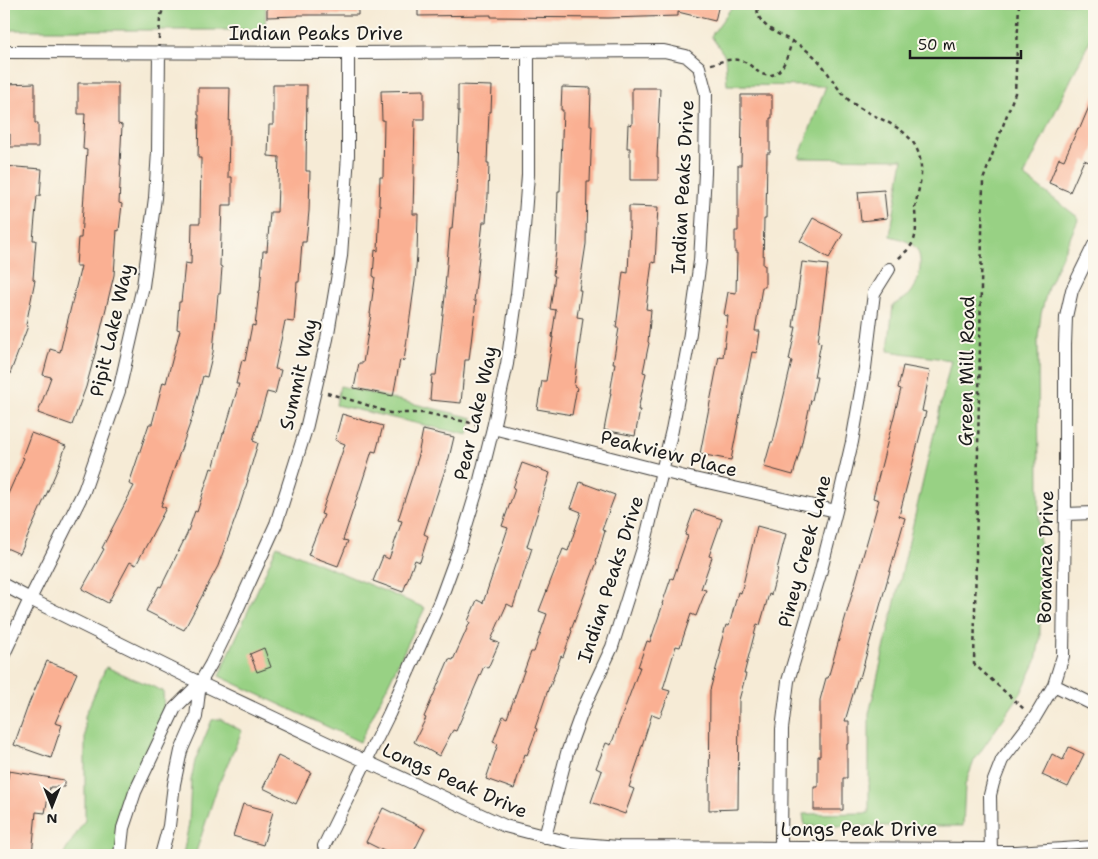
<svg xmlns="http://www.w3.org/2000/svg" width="1098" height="859" viewBox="0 0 1098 859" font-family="'Shantell Sans',sans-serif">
  <rect width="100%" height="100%" fill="#fbf7ec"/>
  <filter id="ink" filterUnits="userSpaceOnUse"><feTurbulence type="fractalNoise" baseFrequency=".02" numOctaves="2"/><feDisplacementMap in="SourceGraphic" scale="10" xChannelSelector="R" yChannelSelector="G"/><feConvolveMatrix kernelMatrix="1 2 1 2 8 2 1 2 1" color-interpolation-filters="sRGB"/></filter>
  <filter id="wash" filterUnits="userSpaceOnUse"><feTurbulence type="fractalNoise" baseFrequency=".0096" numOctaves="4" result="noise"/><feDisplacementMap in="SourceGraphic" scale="20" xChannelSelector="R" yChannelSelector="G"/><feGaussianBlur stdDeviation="1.12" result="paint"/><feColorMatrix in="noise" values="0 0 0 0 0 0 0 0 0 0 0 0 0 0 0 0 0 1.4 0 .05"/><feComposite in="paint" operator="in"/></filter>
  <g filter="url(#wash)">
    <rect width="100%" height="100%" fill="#f6ebd6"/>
    <path fill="#98d184" stroke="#5a7650" d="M 4,4 L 266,4 L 265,30 L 4,30 Z
      M 734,4 L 1094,4 L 1094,32 L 1024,176 L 1079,218 L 1048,287 L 1041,314 L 1038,338 L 1040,638 L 1036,661 L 1021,693 L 974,761 L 965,785 L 963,826 L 805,826 L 803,814 L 869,813 L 869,714 L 951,360 L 888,351 L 893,305 C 899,302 905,299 910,294 C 919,284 925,258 915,247 C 909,241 898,238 890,236 L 903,159 L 799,158 L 826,86 L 727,85 L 725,56 L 711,36 Z
      M 340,386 L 473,418 L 468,435 L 336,405 Z
      M 277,546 L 425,608 L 360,742 L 219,676 Z
      M 106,667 L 163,691 L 164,715 L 118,817 L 117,855 L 63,855 L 85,820 L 85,716 Z
      M 220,719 L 242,731 L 217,788 L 195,855 L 183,855 L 189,823 L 191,780 L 195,761 L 212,720 Z"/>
    <g id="blocks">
      <path fill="#fab093" d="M 267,4 L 358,4 L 358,15 L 298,15 L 298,16 L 267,17 Z
        M 418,4 L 719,4 L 715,21 L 678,12 L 678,16 L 608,18 L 491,17 L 491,15 L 418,16 Z
        M 35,83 L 35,123 L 38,123 L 38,147 L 10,147 L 10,134 L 5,134 L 5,123 L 7,123 L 6,84 Z
        M 78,83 L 118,83 L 118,124 L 122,125 L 120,165 L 121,165 L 119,203 L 122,204 L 119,231 L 117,230 L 114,275 L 95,354 L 86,387 L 72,425 L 38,413 L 51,377 L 43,375 L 50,349 L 60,352 L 81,266 L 76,266 L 78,238 L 81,238 L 87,150 L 83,149 L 85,114 L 78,114 Z
        M 273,85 L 307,85 L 306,171 L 310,171 L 309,211 L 306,242 L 302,242 L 299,282 L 297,282 L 294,322 L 285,321 L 275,369 L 281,370 L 275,394 L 267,392 L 253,441 L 258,443 L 247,480 L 248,480 L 238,511 L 218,566 L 184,630 L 146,611 L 159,586 L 161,587 L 187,534 L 195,511 L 197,512 L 211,468 L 213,469 L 223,433 L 224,433 L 239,384 L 236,384 L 242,360 L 245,361 L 252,325 L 255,326 L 259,291 L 260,291 L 263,251 L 267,251 L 270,212 L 277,212 L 279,157 L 268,156 L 269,125 L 273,125 Z
        M 458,85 L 492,86 L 491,112 L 489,112 L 487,163 L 489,163 L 488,196 L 486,222 L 483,222 L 474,301 L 476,301 L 473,326 L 469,360 L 465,360 L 461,403 L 430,400 L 432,375 L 436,375 L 441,332 L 446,287 L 445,287 L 450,229 L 452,229 L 455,193 L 456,193 L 459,111 L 458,111 Z
        M 562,87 L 591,88 L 590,126 L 592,126 L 590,182 L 587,182 L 586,244 L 579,290 L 581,290 L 577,317 L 583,318 L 574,386 L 577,387 L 572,415 L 537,409 L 542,381 L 546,381 L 553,337 L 552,337 L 556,310 L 550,309 L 555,276 L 553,275 L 556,251 L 558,191 L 560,191 L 563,110 L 561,110 Z
        M 198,88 L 230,88 L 228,177 L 232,177 L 232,205 L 222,205 L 220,266 L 222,267 L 220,294 L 218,294 L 213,352 L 207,377 L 203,376 L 192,418 L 161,506 L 166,508 L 136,565 L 130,562 L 108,603 L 82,589 L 104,549 L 102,548 L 134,486 L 129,484 L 149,424 L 152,424 L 163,382 L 166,383 L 180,330 L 177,329 L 179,302 L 181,302 L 185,263 L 191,264 L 192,223 L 200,223 L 201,158 L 198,158 L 199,115 L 198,115 Z
        M 632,88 L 660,88 L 657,158 L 658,158 L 658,180 L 630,180 L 630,148 L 627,148 L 628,124 L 632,125 Z
        M 424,90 L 424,119 L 415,119 L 413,214 L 418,214 L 417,254 L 415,281 L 404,361 L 400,360 L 393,396 L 354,388 L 359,363 L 363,363 L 371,314 L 370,314 L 375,277 L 373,276 L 375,250 L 378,251 L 380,205 L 379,205 L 380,177 L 383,177 L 384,120 L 382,120 L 381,91 Z
        M 741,95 L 772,95 L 772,118 L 770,118 L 770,153 L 767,153 L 766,219 L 764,219 L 763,265 L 765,265 L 765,287 L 762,287 L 755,331 L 760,331 L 757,353 L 752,352 L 731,460 L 700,454 L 719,356 L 723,357 L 728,316 L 724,315 L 728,292 L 736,293 L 737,253 L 735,253 L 735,231 L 738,231 L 738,165 L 741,165 L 742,118 L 741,118 Z
        M 1094,95 L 1094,149 L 1089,162 L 1084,160 L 1070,192 L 1049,183 L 1059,158 L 1064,160 L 1078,128 L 1080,128 Z
        M 4,166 L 42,169 L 40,196 L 37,196 L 33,240 L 36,240 L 33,279 L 35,280 L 26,325 L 28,326 L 5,387 L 4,387 L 4,238 L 8,194 L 4,193 Z
        M 884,190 L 887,218 L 861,221 L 858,192 Z
        M 629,206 L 658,207 L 655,263 L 652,262 L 646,309 L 651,310 L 648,342 L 649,343 L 643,372 L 646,373 L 638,410 L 640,410 L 635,436 L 604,430 L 611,393 L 610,393 L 615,363 L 613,363 L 619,328 L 616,328 L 623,272 L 628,273 L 630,228 L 629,228 Z
        M 813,218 L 843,234 L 829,258 L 800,241 Z
        M 802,262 L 828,265 L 818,342 L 821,343 L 814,377 L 817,377 L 812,400 L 811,400 L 800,451 L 793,475 L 764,467 L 771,442 L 773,442 L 792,361 L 789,360 L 796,327 L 793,327 Z
        M 903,366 L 930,371 L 922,411 L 926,412 L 899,516 L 905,518 L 869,645 L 860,678 L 858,677 L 845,721 L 849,721 L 849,744 L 847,744 L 847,778 L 843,778 L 843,810 L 814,810 L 814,787 L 818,787 L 818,756 L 820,756 L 820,700 L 826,678 L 828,678 L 879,500 L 873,498 L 901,389 L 898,388 Z
        M 342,414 L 383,426 L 376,452 L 372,451 L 357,498 L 343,540 L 348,541 L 338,566 L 308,555 L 324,515 L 321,514 L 345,444 L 335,440 Z
        M 423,430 L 454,437 L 449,458 L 424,534 L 428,536 L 420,562 L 415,560 L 403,592 L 373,581 L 383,556 L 389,559 L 402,521 L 398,520 L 419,455 L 418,455 Z
        M 31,433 L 66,446 L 55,475 L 20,554 L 4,547 L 4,503 L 24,458 L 22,457 Z
        M 522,463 L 550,473 L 527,546 L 532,548 L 513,607 L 507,604 L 491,640 L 499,643 L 488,668 L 484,666 L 456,731 L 453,730 L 439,756 L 414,742 L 426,718 L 424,717 L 449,659 L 453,660 L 470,622 L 468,621 L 477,600 L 483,603 L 508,528 L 502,526 L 515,489 L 513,488 Z
        M 580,482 L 615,495 L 602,530 L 605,531 L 596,561 L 597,562 L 571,630 L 572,631 L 563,657 L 561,656 L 550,687 L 549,687 L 535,728 L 537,729 L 527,755 L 525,754 L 514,789 L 486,779 L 498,744 L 493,742 L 503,716 L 507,718 L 531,652 L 534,652 L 547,614 L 539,611 L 563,549 L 568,551 L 581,512 L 571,508 Z
        M 694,510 L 722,519 L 709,556 L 712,557 L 701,589 L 706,590 L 696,616 L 691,614 L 680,647 L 676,646 L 663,689 L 670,691 L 660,717 L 652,714 L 639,755 L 640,755 L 629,787 L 634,789 L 625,814 L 591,802 L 602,771 L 596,768 L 606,743 L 611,745 L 640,667 L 638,667 L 647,641 L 650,642 L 663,604 L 662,604 L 671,578 L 673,579 L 688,536 L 685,535 Z
        M 757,526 L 786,534 L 777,569 L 778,569 L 771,595 L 769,594 L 760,625 L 757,624 L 744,674 L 746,674 L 739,700 L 738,809 L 709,810 L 710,690 L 721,651 L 719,650 L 726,625 L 729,626 L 738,592 L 741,593 Z
        M 264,648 L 271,667 L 257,672 L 250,654 Z
        M 47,661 L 77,673 L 55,723 L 62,725 L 51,758 L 14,745 L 29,703 Z
        M 1069,747 L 1084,754 L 1068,787 L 1042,775 L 1052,754 L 1063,760 Z
        M 278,756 L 311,772 L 296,804 L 263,788 Z
        M 9,771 L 64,780 L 64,787 L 50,787 L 45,813 L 36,812 L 32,855 L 4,855 L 4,800 Z
        M 243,804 L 273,812 L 263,845 L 233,836 Z
        M 383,808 L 425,829 L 412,855 L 392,855 L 366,842 Z"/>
    </g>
  </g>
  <g filter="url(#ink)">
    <use href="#blocks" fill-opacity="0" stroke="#3d3b38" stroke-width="1"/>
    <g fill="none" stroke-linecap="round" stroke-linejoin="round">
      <g stroke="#3d3b38" stroke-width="8">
        <path id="service" d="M 991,849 L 1016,849 L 1094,844"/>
      </g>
      <g stroke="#3d3b38" stroke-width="14">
        <path id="minor" d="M 4,52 L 353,53 L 664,51 L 686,56 L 699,67 L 706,93 L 705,173 L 700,261 L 689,340 L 672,430 L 645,542 L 612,647 L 583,709 L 567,753 L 545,837
          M 493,428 L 681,476 L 836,511
          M 1065,514 L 1094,513
          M 4,585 L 30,599 L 200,683 L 348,753 L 505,826 L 570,843 L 618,847 L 991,849
          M 4,654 L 30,599 L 84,491 L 119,391 L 143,286 L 155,198 L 158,151 L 159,52
          M 1054,685 L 1094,705
          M 324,846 L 389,714 L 440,601 L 459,549 L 480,480 L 493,428 L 507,364 L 517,294 L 524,228 L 528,175 L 528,52
          M 781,848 L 782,729 L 788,681 L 820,574 L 836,511 L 852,442 L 865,368 L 874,293 L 889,269
          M 120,855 L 123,828 L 135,792 L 175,708 L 200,683 L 211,664 L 232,621 L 276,524 L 306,429 L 327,339 L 341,256 L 348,155 L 348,53
          M 161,855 L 169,826 L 174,784 L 181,751 L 196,717 L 200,683
          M 991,855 L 990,795 L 993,783 L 1002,760 L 1035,717 L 1054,685 L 1063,656 L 1065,514 L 1065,345 L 1066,317 L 1072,290 L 1094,245"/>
      </g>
      <path stroke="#3d3b38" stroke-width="2.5" stroke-dasharray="4 4" stroke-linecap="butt" d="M 1019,4 L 1015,93 L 983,180 L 974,664 L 1024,709
        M 159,39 L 160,18 L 165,4
        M 792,41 C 801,46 810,52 817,59 C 829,72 836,89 850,101 C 876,122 919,125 921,167 C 922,181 917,195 915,208 C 915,219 918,232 913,242 C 910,249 903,254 898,259
        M 711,64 C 721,62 732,57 742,61 C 750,63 755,71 762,74 C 782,82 788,54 792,41 C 778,34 753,24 758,4
        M 327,393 L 361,403 L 390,413 L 426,413 L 480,425
        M 302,855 L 313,851"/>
      <use href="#service" stroke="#fff" stroke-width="6"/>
      <use href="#minor" stroke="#fff" stroke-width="12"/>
    </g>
  </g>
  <g text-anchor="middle" stroke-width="4" stroke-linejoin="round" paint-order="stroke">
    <g font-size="19" fill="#1c1c1c" stroke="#fbf7ec">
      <text x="316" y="40">Indian Peaks Drive</text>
      <text transform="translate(682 187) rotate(-87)" y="7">Indian Peaks Drive</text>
      <text transform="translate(111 330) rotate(-77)" y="7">Pipit Lake Way</text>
      <text transform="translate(966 371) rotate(-89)" y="7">Green Mill Road</text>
      <text transform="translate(298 374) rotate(-77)" y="7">Summit Way</text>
      <text transform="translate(475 413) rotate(-77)" y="7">Pear Lake Way</text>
      <text transform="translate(669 453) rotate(14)" y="7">Peakview Place</text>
      <text transform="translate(804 551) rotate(-75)" y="7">Piney Creek Lane</text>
      <text transform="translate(1045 557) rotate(-89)" y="7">Bonanza Drive</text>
      <text transform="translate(610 579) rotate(-72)" y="7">Indian Peaks Drive</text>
      <text transform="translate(455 780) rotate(24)" y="7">Longs Peak Drive</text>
      <text x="859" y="836">Longs Peak Drive</text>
    </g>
  </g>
  <rect width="1098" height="859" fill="none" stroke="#fbf7ec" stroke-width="20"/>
  <g transform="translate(52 806) rotate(180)" stroke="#fbf7ec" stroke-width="4" paint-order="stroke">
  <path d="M0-4L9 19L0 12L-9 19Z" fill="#1c1c1c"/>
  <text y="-8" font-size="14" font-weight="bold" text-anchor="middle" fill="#1c1c1c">N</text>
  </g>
  <path d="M910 50v8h111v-8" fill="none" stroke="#1c1c1c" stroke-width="2.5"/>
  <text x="918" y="50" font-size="15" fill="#1c1c1c" stroke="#fbf7ec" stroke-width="4" paint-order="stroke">50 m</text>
</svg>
